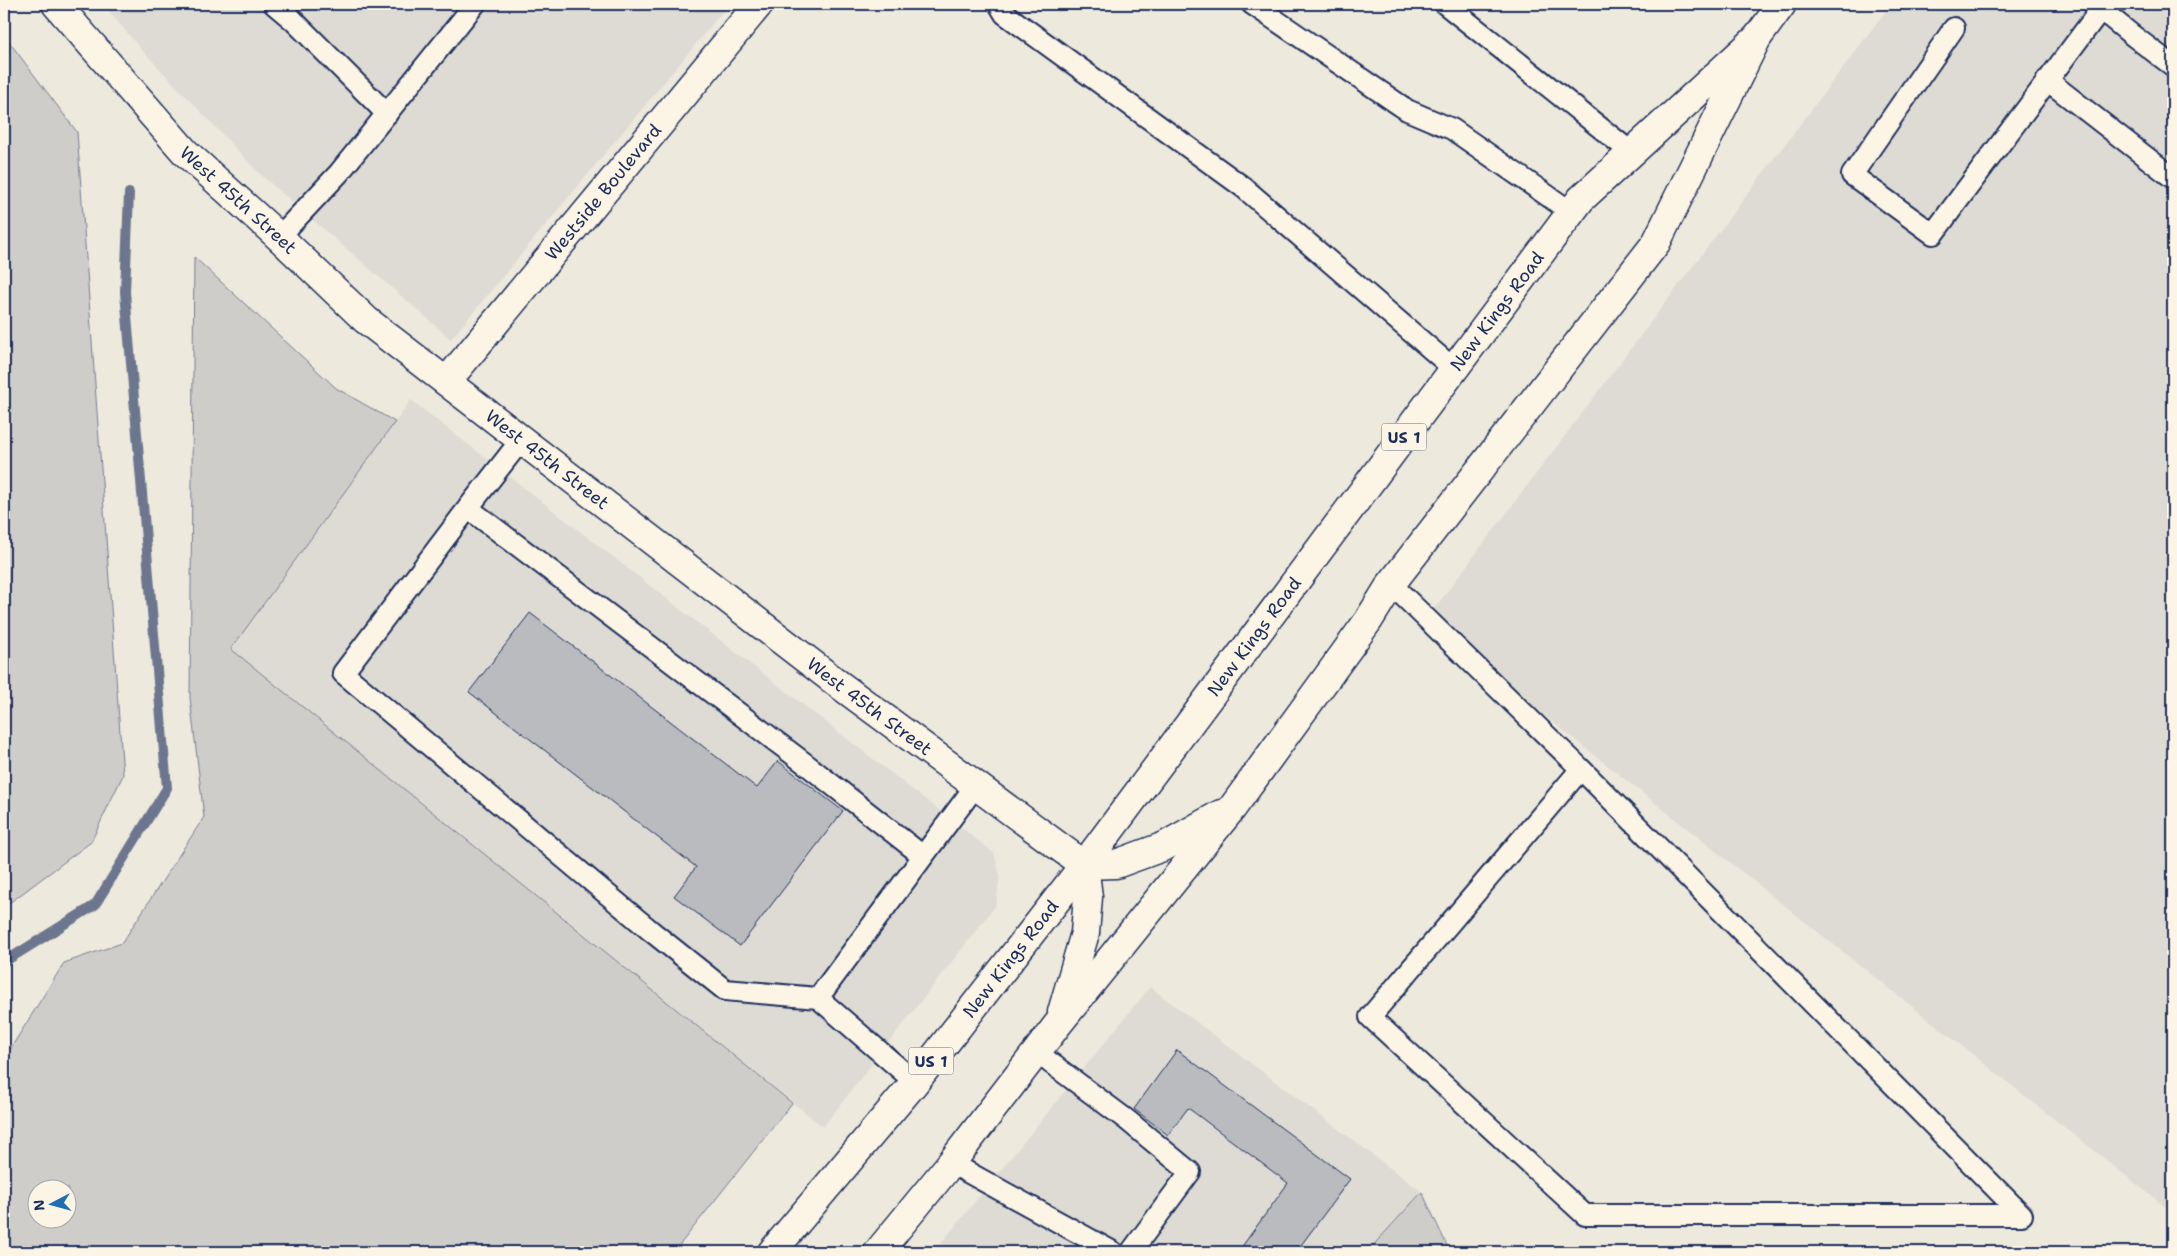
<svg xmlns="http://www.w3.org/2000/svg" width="2177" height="1256" viewBox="0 0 2177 1256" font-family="'Shantell Sans',sans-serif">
  <rect width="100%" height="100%" fill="#eee9dd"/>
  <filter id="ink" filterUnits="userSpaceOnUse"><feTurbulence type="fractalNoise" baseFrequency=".02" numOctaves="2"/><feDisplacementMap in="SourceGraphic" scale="10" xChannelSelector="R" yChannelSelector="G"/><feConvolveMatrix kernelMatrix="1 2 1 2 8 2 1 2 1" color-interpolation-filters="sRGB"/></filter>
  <g filter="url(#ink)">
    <path fill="#dedbd4" d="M 103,4 L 729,4 L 451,339 L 262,176 L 139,47 Z
      M 1891,4 L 2173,4 L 2173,1213 L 1425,621 Z
      M 411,400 L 994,853 L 1000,875 L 996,905 L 823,1127 L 231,649 Z
      M 1150,987 L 1422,1192 L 1367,1252 L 934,1252 Z"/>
    <path fill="#cfcdca" stroke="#757e94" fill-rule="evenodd" d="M 4,35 L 77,132 L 123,775 L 91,842 L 4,907 Z
      M 194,257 L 336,388 L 395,422 L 231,649 L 792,1103 L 674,1252 L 4,1252 L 4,1059 L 64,963 L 122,943 L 204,817 L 190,698 ZM 38,1188 L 68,1188 L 68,1218 L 38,1218 Z
      M 1422,1192 L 1450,1252 L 1367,1252 Z"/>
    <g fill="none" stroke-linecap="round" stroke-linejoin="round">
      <path stroke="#6c778f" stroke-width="10" d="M 4,962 L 95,905 L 167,788 L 125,292 L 129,193"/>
    </g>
    <path fill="#babbbe" stroke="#1b2f5e" d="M 530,613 L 757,788 L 778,761 L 843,811 L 740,946 L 674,896 L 696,867 L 469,692 Z
      M 1177,1050 L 1350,1179 L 1296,1252 L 1238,1252 L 1288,1183 L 1188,1108 L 1168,1135 L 1134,1109 Z"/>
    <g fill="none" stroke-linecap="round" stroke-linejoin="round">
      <g stroke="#1b2f5e" stroke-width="24">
        <path id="lane" d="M 274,4 L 293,20 L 387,114
          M 999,4 L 1005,14 L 1243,187 L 1454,369
          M 1252,4 L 1407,110 L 1452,129 L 1571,212
          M 1445,4 L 1632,153
          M 2094,4 L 2132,35 L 2173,66
          M 1954,28 L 1852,175 L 1933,234 L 2101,9
          M 2047,80 L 2173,178
          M 279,237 L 339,173 L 475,4
          M 468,508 L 521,440
          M 1391,584 L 1581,769
          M 1581,769 L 2022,1215 L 1585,1215 L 1370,1017 Z
          M 818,998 L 725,990 L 651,931 L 343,673 L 468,508 L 807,765 L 923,856
          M 1036,1052 L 1127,1120 L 1190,1172 L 1131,1252
          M 915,1082 L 818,998 L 976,785
          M 951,1163 L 1113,1252"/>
      </g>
      <g stroke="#1b2f5e" stroke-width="31">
        <g id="street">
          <path id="s1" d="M 447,381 L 759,4"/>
        </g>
      </g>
      <g stroke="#1b2f5e" stroke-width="31">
        <g id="secondary">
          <path id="s2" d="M 56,4 L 185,152 L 279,237 L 366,320 L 837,683 L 1084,865"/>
        </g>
      </g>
      <g stroke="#1b2f5e" stroke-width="31">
        <g id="highway">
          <path d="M 1084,865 L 1116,864 L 1165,846 L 1221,814"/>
          <path d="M 1062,1012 L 1085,933 L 1088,897 L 1084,865"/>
          <path id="s3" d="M 772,1252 L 915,1082 L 1084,865 L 1581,199 L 1757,38"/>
          <path d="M 878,1252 L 951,1163 L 1058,1024 L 1233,807 L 1368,621 L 1391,584 L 1656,243 L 1757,38 L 1782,4"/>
        </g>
      </g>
      <use href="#lane" stroke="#fcf5e5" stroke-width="20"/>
      <use href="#street" stroke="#fcf5e5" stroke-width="28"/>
      <use href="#secondary" stroke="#fcf5e5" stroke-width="28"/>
      <use href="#highway" stroke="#fcf5e5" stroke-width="28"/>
    </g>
  </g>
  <g text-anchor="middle" stroke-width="4.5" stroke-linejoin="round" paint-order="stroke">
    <g fill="#fcf5e5" stroke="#5e6a86" stroke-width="1">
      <rect x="1381.5" y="423.5" width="45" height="27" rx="4"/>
      <rect x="908.5" y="1047.5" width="45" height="27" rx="4"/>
    </g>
    <g font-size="16" font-weight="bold" fill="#1b2f5e">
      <text x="1404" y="443">US 1</text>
      <text x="931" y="1067">US 1</text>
    </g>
    <g font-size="18" fill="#1b2f5e" stroke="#fcf5e5">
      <text dy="6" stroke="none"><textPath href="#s1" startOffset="245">Westside Boulevard</textPath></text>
      <text dy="6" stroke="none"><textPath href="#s2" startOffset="268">West 45th Street</textPath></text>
      <text dy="6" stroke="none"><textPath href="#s3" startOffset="1188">New Kings Road</textPath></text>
      <text dy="6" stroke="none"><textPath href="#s2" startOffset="672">West 45th Street</textPath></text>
      <text dy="6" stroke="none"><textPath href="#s3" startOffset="782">New Kings Road</textPath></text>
      <text dy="6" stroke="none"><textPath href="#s2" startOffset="1078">West 45th Street</textPath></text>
      <text dy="6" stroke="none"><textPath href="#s3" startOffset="378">New Kings Road</textPath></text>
    </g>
  </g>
  <rect width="2177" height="1256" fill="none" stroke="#fcf5e5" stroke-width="20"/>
  <rect x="10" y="10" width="2157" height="1236" fill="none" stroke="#1b2f5e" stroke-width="2" filter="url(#ink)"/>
  <g transform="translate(52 1204) rotate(264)"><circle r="24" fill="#fcf5e5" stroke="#a2a6af"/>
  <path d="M0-4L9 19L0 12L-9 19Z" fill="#1f6fb2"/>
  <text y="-8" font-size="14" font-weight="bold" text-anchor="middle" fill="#1b2f5e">N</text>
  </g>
</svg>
